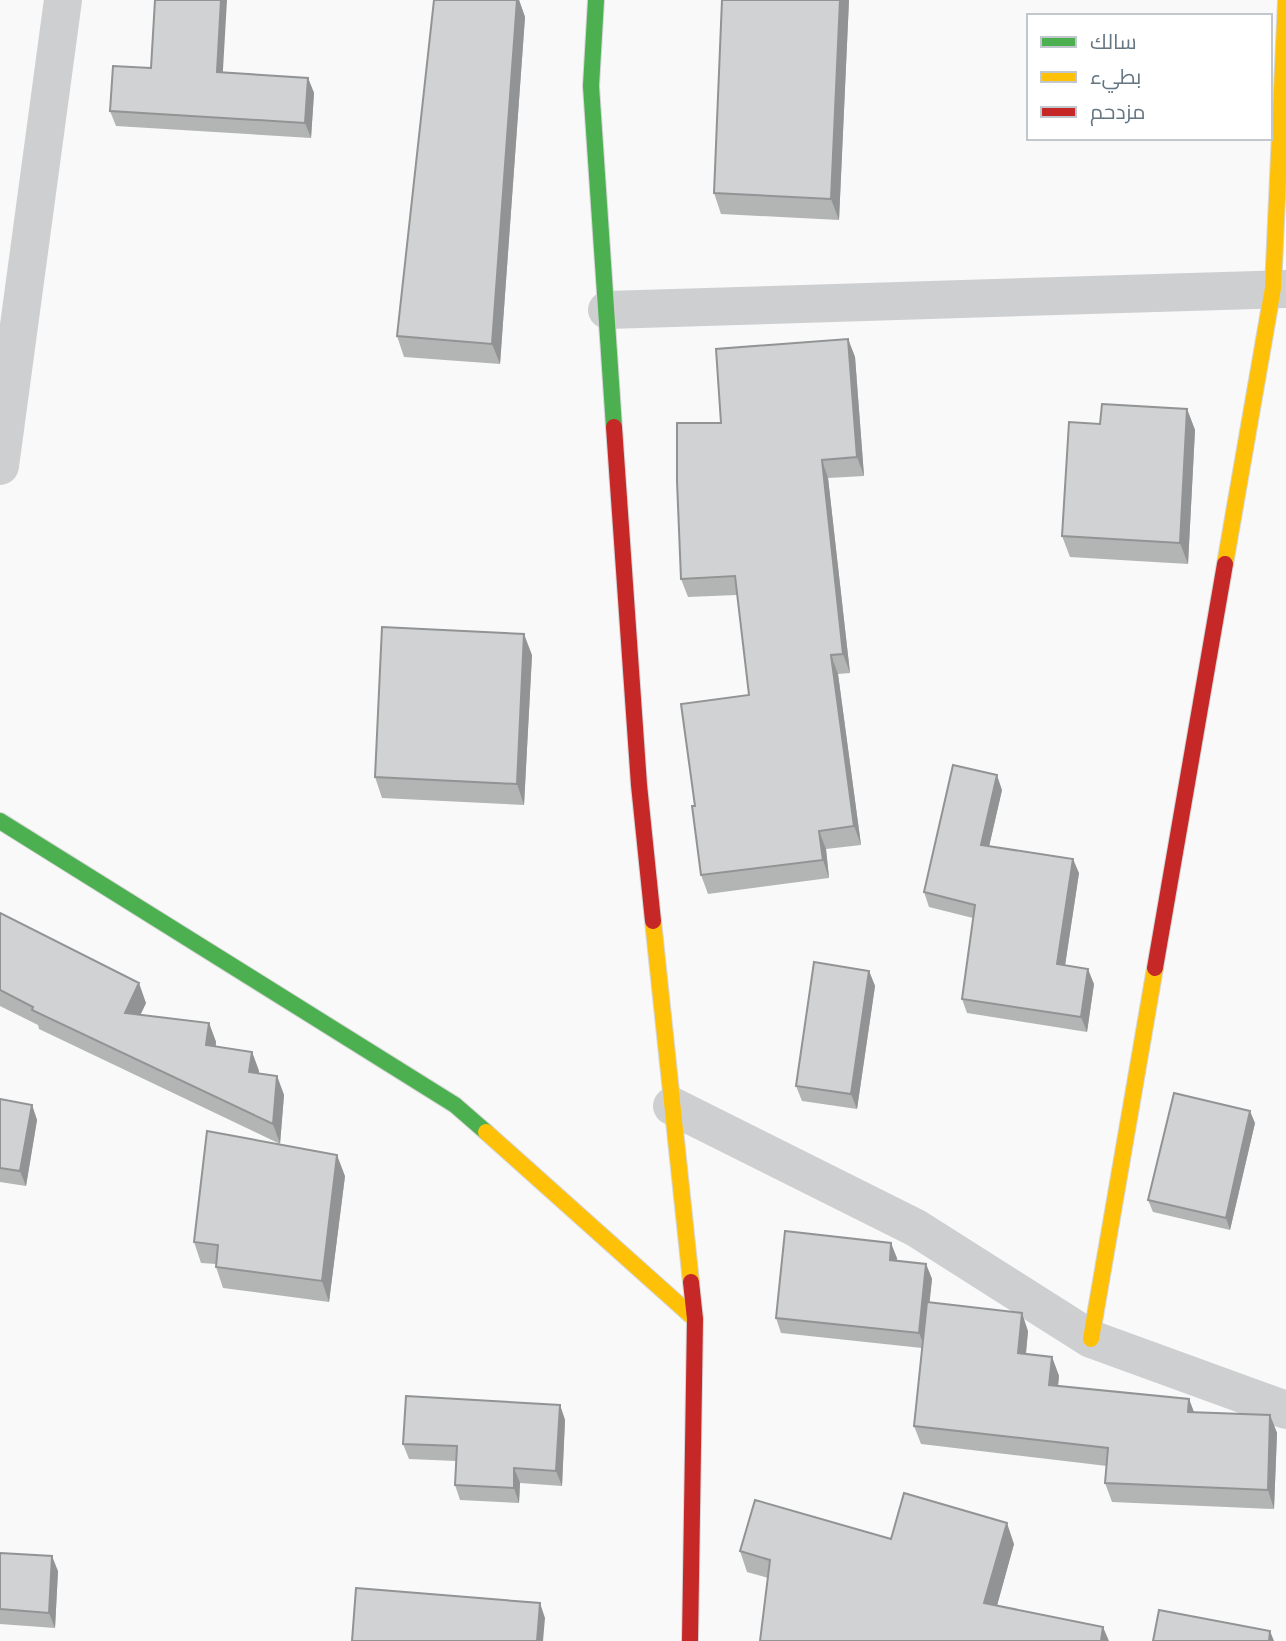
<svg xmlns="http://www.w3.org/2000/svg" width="1286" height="1641" viewBox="0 0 1286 1641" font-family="Karla,Cairo,sans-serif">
  <rect width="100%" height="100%" fill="#f9f9f9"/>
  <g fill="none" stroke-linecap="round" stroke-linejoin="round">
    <g stroke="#d5d6d7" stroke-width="18">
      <path id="fast" d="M 596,0 L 591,86 L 614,427
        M 0,821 L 455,1105 L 486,1132"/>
    </g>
    <g stroke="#d5d6d7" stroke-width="18">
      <path id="slow" d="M 1225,564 L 1273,288 L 1286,0
        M 653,921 L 691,1282
        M 486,1132 L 695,1319
        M 1091,1339 L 1155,968"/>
    </g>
    <g stroke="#d5d6d7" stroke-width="18">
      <path id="jam" d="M 614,427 L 639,785 L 653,921
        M 1155,968 L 1225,564
        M 690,1641 L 695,1319 L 691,1282"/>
    </g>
    <path stroke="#cecfd0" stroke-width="38" d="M 607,310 L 1286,289
      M 0,466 L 63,0
      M 672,1106 L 916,1228 L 1091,1339 L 1286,1410"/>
    <use href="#fast" stroke="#4caf50" stroke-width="16"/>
    <use href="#slow" stroke="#ffc107" stroke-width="16"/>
    <use href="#jam" stroke="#c62828" stroke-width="16"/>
  </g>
  <path fill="#b3b5b5" d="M 434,0 L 519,0 L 525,17 L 500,364 L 404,357 L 397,336 Z
    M 722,0 L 849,0 L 839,220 L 721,214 L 714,193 Z
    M 223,73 L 308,78 L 314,93 L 311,138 L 116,126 L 110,111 Z
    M 848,339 L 855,357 L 864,476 L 828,478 L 850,673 L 838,674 L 861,845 L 826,849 L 829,878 L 708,894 L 701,875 L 695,806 L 749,695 L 737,595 L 688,597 L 681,579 L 721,423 Z
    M 1187,409 L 1195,430 L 1188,564 L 1070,557 L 1062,536 L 1100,424 Z
    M 532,655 L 524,805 L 382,798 L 375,777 Z
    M 1002,790 L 989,846 L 1079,873 L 1065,965 L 1094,984 L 1087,1032 L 967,1013 L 962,999 L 973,918 L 929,907 L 924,892 Z
    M 0,913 L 146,1003 L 140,1015 L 209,1023 L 216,1042 L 216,1047 L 252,1052 L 259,1071 L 258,1073 L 277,1076 L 284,1095 L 280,1144 L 39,1029 L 38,1025 L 0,1006 Z
    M 869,971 L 875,986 L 857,1109 L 802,1101 L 796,1086 Z
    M 0,1099 L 32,1105 L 37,1120 L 26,1186 L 0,1182 Z
    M 1255,1123 L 1230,1230 L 1153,1212 L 1148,1200 Z
    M 345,1176 L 329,1302 L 223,1288 L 216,1267 L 216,1264 L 201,1263 L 194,1242 Z
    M 897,1258 L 896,1261 L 926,1264 L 932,1279 L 929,1302 L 1028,1331 L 1026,1354 L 1052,1357 L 1059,1376 L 1058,1386 L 1189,1399 L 1194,1412 L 1270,1415 L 1277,1433 L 1274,1509 L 1112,1502 L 1105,1483 L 1107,1466 L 921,1444 L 914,1426 L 922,1348 L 781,1333 L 776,1318 Z
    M 560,1405 L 565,1420 L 562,1486 L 520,1483 L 519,1503 L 460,1500 L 455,1485 L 456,1461 L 409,1459 L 403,1444 Z
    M 891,1539 L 1014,1544 L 997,1605 L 768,1578 L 747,1572 L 740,1551 Z
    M 0,1553 L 58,1571 L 55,1628 L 0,1624 Z"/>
  <path fill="#929394" d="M 221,0 L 227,0 L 222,87 L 217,72 Z
    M 517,0 L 519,0 L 525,17 L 500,364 L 492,344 Z
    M 840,0 L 849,0 L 839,220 L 831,199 Z
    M 308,78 L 314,93 L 311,138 L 305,123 Z
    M 848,339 L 855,357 L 864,476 L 857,457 Z
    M 1187,409 L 1195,430 L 1188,564 L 1180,543 Z
    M 822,460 L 828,478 L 850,673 L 843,654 Z
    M 524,634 L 532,655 L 524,805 L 517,784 Z
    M 831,655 L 838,674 L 861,845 L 854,826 Z
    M 997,775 L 1002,790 L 986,860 L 981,845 Z
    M 819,831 L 826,849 L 829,878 L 823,860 Z
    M 1073,859 L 1079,873 L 1063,979 L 1057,964 Z
    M 1088,969 L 1094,984 L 1087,1032 L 1081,1017 Z
    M 869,971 L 875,986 L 857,1109 L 851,1094 Z
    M 139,983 L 146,1003 L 132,1033 L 125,1013 Z
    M 209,1023 L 216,1042 L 213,1065 L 206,1045 Z
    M 252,1052 L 259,1071 L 256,1091 L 249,1072 Z
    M 277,1076 L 284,1095 L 280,1144 L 273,1124 Z
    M 32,1105 L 37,1120 L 26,1186 L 20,1171 Z
    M 1250,1111 L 1255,1123 L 1230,1230 L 1226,1218 Z
    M 337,1155 L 345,1176 L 329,1302 L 322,1281 Z
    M 891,1243 L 897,1258 L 895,1275 L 890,1260 Z
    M 926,1264 L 932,1279 L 925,1348 L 919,1333 Z
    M 1022,1313 L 1028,1331 L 1024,1372 L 1018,1353 Z
    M 1052,1357 L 1059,1376 L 1056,1404 L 1049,1385 Z
    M 1189,1399 L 1196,1418 L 1188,1412 Z
    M 560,1405 L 565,1420 L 562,1486 L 556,1471 Z
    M 1270,1415 L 1277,1433 L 1274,1509 L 1268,1490 Z
    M 514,1468 L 520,1483 L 519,1503 L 514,1488 Z
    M 1007,1523 L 1014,1544 L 992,1624 L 984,1603 Z
    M 52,1556 L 58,1571 L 55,1628 L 49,1613 Z
    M 540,1603 L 545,1618 L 543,1641 L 537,1641 Z
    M 1103,1627 L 1109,1641 L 1101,1641 Z
    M 1270,1631 L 1274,1641 L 1269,1641 Z"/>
  <path fill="#d0d2d3" stroke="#929394" stroke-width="2" d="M 155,0 L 221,0 L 217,72 L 308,78 L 305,123 L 110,111 L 113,66 L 151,68 Z
    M 434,0 L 517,0 L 492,344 L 397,336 Z
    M 722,0 L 840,0 L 831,199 L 714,193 Z
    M 848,339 L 857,457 L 822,460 L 843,654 L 831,655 L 854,826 L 819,831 L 823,860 L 701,875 L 692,806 L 695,806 L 681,704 L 749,695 L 735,576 L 681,579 L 677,481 L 677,423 L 721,423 L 716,349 Z
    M 1102,404 L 1187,409 L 1180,543 L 1062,536 L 1069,422 L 1100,424 Z
    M 382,627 L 524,634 L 517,784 L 375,777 Z
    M 953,765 L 997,775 L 981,845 L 1073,859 L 1057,964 L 1088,969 L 1081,1017 L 962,999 L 975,905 L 924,892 Z
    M 0,913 L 139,983 L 125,1013 L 209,1023 L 206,1045 L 252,1052 L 249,1072 L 277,1076 L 273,1124 L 32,1010 L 33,1007 L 0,990 Z
    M 814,962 L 869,971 L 851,1094 L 796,1086 Z
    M 1174,1093 L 1250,1111 L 1226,1218 L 1148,1200 Z
    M 0,1099 L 32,1105 L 20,1171 L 0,1168 Z
    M 207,1131 L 337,1155 L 322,1281 L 216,1267 L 218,1245 L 194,1242 Z
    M 785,1231 L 891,1243 L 890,1260 L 926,1264 L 919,1333 L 776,1318 Z
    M 927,1302 L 1022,1313 L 1018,1353 L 1052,1357 L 1049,1385 L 1189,1399 L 1188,1412 L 1270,1415 L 1268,1490 L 1105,1483 L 1108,1448 L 914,1426 Z
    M 406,1396 L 560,1405 L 556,1471 L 514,1468 L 514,1488 L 455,1485 L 457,1446 L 403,1444 Z
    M 904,1493 L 1007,1523 L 984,1603 L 1103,1627 L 1101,1641 L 760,1641 L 770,1560 L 740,1551 L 755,1500 L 891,1539 Z
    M 0,1553 L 52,1556 L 49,1613 L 0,1609 Z
    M 356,1588 L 540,1603 L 537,1641 L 352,1641 Z
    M 1159,1610 L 1270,1631 L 1269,1641 L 1153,1641 Z"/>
  <rect x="1027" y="14" width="245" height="126" fill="#ffffff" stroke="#c1c8cd" stroke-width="2"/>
  <rect x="1041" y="37" width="35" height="10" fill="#4caf50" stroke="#c1c8cd" stroke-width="2"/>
  <text x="1090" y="49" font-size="21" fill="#657683">سالك</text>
  <rect x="1041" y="72" width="35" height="10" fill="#ffc107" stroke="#c1c8cd" stroke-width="2"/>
  <text x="1090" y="84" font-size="21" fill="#657683">بطيء</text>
  <rect x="1041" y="107" width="35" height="10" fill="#c62828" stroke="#c1c8cd" stroke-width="2"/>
  <text x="1090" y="119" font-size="21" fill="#657683">مزدحم</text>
</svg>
